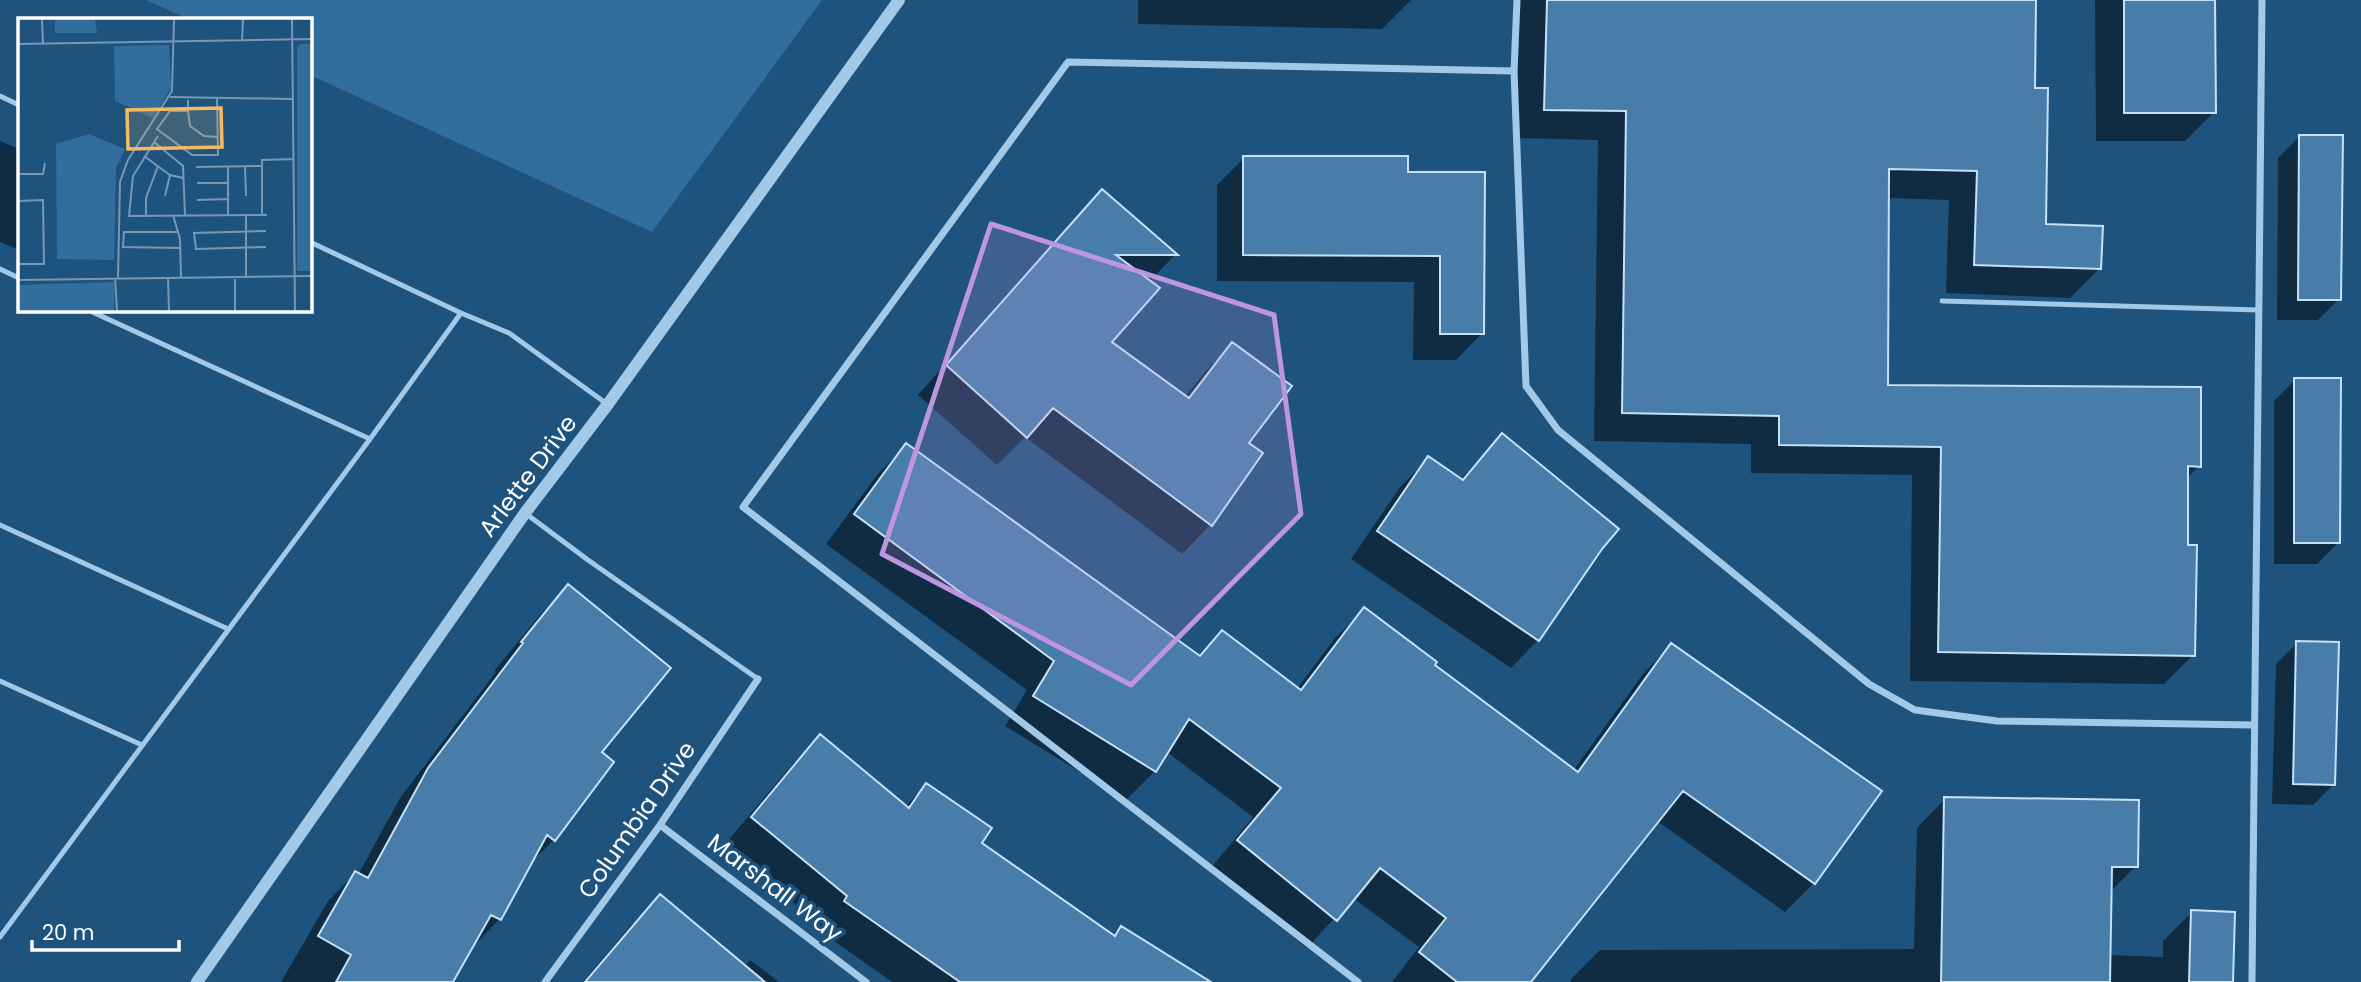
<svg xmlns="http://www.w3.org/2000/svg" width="2361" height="982" viewBox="0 0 2361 982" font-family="Poppins,sans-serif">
  <rect width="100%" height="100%" fill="#1e537e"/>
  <path fill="#316d9d" d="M 146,0 L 822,0 L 652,232 L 310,75 L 310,19 L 188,19 Z"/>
  <path fill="#0007" d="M 1138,0 L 1411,0 L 1382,29 L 1138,24 Z
    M 1520,0 L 2034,0 L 2033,61 L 2044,226 L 2099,269 L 2070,298 L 1946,293 L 1949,200 L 1887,198 L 1886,386 L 2199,466 L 2186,479 L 2186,547 L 2193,655 L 2164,684 L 1910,681 L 1912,475 L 1751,473 L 1751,444 L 1594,441 L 1598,140 L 1516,138 Z
    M 2095,0 L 2214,0 L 2214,112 L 2185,141 L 2096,141 Z
    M 2299,137 L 2339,299 L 2318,320 L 2277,320 L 2278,158 Z
    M 0,141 L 19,149 L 19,250 L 0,242 Z
    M 1244,158 L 1406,174 L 1482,333 L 1456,360 L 1413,360 L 1414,282 L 1217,281 L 1217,185 Z
    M 1102,191 L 1175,255 L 1149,282 L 1110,342 L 1185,397 L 1204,373 L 1232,344 L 1247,443 L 1261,454 L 1210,525 L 1182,554 L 1025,437 L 997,465 L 918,395 L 1074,220 Z
    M 2295,380 L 2338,543 L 2317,564 L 2274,564 L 2274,401 Z
    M 1502,435 L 1601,548 L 1538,640 L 1511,668 L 1351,559 L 1401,486 L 1428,459 L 1460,480 Z
    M 906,445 L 1197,657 L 1222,632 L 1297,689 L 1335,638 L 1364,610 L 1432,665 L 1573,771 L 1643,674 L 1671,645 L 1814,883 L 1785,912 L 1657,821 L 1528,982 L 1392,982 L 1419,947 L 1353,898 L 1307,948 L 1210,869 L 1253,817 L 1167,752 L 1155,771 L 1126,800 L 1005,726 L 1027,690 L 826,544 L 878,474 Z
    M 568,587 L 599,753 L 554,840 L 529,864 L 500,919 L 472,947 L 451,982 L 281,982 L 328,901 L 356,873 L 358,875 L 400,798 L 496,672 L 494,671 L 540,615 Z
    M 2297,643 L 2334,784 L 2313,805 L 2272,804 L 2276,664 Z
    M 820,737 L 905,807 L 926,785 L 979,843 L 1113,936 L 1121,928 L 1202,982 L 892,982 L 817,929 L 820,925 L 724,845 L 792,765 Z
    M 1945,799 L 2136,866 L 2110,892 L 2109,955 L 2163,957 L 2163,941 L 2192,912 L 2231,982 L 1571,982 L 1571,979 L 1600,950 L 1914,949 L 1917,828 Z
    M 660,897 L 744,967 L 750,960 L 779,982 L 583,982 L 630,926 Z"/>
  <path fill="#477da8" stroke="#c6e1f6" stroke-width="2" d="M 1547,0 L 2036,0 L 2035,88 L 2048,88 L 2046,224 L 2103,226 L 2101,269 L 1974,265 L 1977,171 L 1889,169 L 1888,385 L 2201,387 L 2201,467 L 2188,466 L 2188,545 L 2197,545 L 2195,656 L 1938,652 L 1941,447 L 1779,445 L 1779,416 L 1622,413 L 1626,111 L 1544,110 Z
    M 2124,0 L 2215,0 L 2216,113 L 2124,113 Z
    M 2299,135 L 2343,135 L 2341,300 L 2298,300 Z
    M 1243,156 L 1408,156 L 1408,172 L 1485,172 L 1484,334 L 1440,334 L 1440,256 L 1243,255 Z
    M 1102,189 L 1178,255 L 1116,255 L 1160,288 L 1112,342 L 1189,398 L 1232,342 L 1292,386 L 1249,443 L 1263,453 L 1212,526 L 1053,408 L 1027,438 L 946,365 Z
    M 2294,378 L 2341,378 L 2340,543 L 2294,543 Z
    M 1502,433 L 1619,529 L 1602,549 L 1539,641 L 1377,531 L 1428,456 L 1463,480 Z
    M 906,443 L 1200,656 L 1222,630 L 1301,690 L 1364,607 L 1437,662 L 1435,665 L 1578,772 L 1671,643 L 1882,791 L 1815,884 L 1683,791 L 1531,982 L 1457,982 L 1419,952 L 1446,918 L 1380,868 L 1337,921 L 1237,840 L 1281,788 L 1189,719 L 1156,772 L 1033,696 L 1054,661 L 854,514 Z
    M 568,584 L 671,668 L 602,752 L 614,762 L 555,841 L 547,835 L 501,920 L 491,915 L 453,982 L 336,982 L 351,955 L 318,936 L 355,871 L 368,878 L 428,768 L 523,643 L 521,642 Z
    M 2296,641 L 2339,642 L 2335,785 L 2293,784 Z
    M 820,734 L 909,808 L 926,783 L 992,828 L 982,843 L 1115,936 L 1121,926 L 1211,982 L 960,982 L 844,901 L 847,896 L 751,817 Z
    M 1944,797 L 2139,800 L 2138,867 L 2112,867 L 2110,982 L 1941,982 Z
    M 660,894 L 765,982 L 585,982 Z
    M 2191,910 L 2235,912 L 2233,982 L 2189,982 Z"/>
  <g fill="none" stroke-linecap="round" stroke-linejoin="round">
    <path stroke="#a2c9e8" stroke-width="5" d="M 0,96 L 19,105
      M 310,242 L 461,313
      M 0,269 L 19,278
      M 1942,301 L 2259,310
      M 88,310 L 370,439
      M 525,513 L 588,560 L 758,679
      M 0,525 L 228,629
      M 0,681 L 142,745
      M 0,937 L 370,439 L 461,313 L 509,333 L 607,404"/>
    <path stroke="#a2c9e8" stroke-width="7" d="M 1514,71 L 1526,386 L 1558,430 L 1869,684 L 1915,710 L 1997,721 L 2254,725
      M 660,825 L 866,982
      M 545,982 L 660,825 L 758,679
      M 1358,982 L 743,507 L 1068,62 L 1514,71 L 1517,0
      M 2252,982 L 2262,0"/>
    <path stroke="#a2c9e8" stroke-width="12" d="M 197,982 L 525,513 L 608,404 L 899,0"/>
  </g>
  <path fill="#bd96df" fill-opacity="0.2" stroke="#bd96df" stroke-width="5" stroke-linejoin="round" d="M 991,224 L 1274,315 L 1301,514 L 1131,685 L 882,554 Z"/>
  <g text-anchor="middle" stroke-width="7" stroke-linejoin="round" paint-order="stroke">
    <g font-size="24" fill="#fff" stroke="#1e537e">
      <text transform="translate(528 476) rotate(-53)" y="8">Arlette Drive</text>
      <text transform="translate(637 820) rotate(-55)" y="8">Columbia Drive</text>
      <text transform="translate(775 888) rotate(37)" y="8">Marshall Way</text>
    </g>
  </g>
  <g transform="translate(18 18)">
    <rect width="294" height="294" fill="#1e537e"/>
    <path d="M 37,1 L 77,1 L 79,15 L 37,15 ZM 283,26 L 294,26 L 294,253 L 279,253 L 279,29 ZM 151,27 L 153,70 L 135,100 L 97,83 L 96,28 ZM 71,116 L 107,131 L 98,150 L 96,242 L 39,241 L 38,126 ZM 96,264 L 96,293 L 0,293 L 0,267 Z" fill="#316d9d"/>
    <path fill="none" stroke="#7898b2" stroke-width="2" d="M 24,1 L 25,26M 274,1 L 277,293M 224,23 L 225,1M 0,26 L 294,21M 152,79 L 275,81M 170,82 L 170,93 L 152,93 L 139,111 L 174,137 L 200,137 L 199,81M 170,93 L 172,108 L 186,118 L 200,119M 140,118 L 115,158 L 111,198 L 249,197M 136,124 L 165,148 L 167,197M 126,138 L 152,157 L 165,160M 178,149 L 243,148M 227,149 L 228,178M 0,156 L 25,156 L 27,145M 179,165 L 210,165M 147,178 L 152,157M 179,182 L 210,181M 0,183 L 25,182 L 26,246 L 0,246M 128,197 L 128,180 L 140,148M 155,197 L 162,221 L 163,260M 210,197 L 210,149M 228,197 L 228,259M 244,197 L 244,142 L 275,141M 159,214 L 106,214 L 105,229 L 162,230M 248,229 L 178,231 L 176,215 L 248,213M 217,259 L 217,293M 97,260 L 99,293M 100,260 L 102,164 L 110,142 L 154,73 L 156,1M 150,260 L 151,293M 0,262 L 294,258"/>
    <path fill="#f6bb61" fill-opacity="0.15" stroke="#f6bb61" stroke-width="3.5" d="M 203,90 L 204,129 L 110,131 L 109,92 Z"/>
    <rect width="294" height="294" fill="none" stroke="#fff" stroke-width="3.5"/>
  </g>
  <path d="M32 940v10h147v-10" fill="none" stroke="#ffffff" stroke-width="3.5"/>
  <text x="42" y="940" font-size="21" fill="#ffffff" stroke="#1e537e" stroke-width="5" paint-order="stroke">20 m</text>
</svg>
